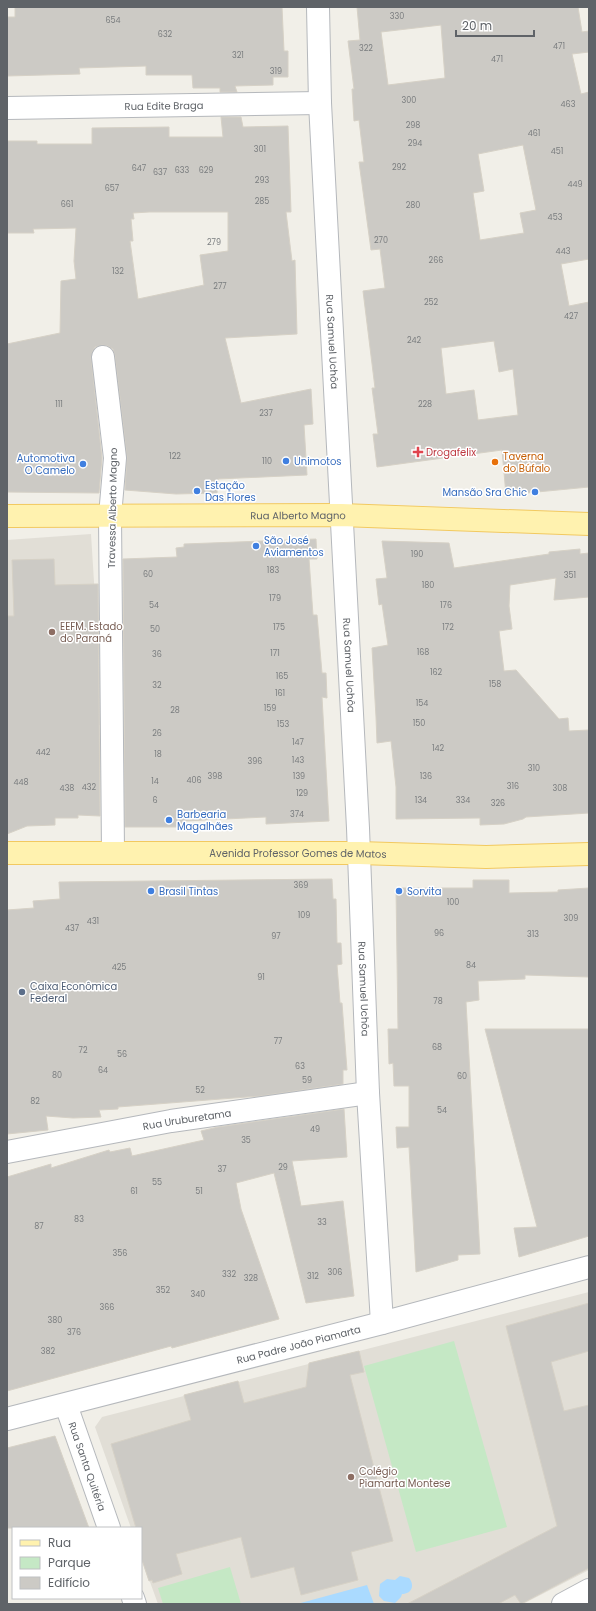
<svg xmlns="http://www.w3.org/2000/svg" width="596" height="1611" viewBox="0 0 596 1611" font-family="Poppins,sans-serif">
  <rect width="100%" height="100%" fill="#f1efe8"/>
  <path fill="#e1ded6" d="M 91,534 L 103,725 L 7,724 L 7,540 Z
    M 589,1292 L 589,1570 L 523,1604 L 158,1604 L 141,1557 L 141,1528 L 131,1528 L 95,1427 L 102,1417 Z"/>
  <path fill="#c5e8c5" d="M 454,1341 L 507,1527 L 416,1552 L 364,1366 Z
    M 230,1567 L 241,1604 L 163,1604 L 158,1588 Z"/>
  <path fill="#aadaff" d="M 400,1576 L 409,1578 C 415,1585 412,1594 402,1594 L 401,1597 L 395,1603 L 384,1601 L 379,1596 L 380,1584 L 387,1579 L 395,1580 Z
    M 367,1585 L 374,1604 L 297,1604 Z"/>
  <path fill="#cccac5" stroke="#d6d1c6" fill-rule="evenodd" d="M 15,7 L 282,7 L 284,51 L 288,51 L 288,77 L 273,77 L 273,85 L 235,86 L 237,92 L 220,92 L 220,88 L 193,88 L 192,75 L 146,75 L 146,66 L 79,68 L 80,74 L 7,76 L 7,17 L 15,17 Z
    M 357,7 L 578,7 L 582,32 L 589,31 L 589,52 L 572,54 L 581,94 L 589,92 L 589,259 L 561,264 L 569,306 L 589,302 L 589,487 L 506,495 L 502,450 L 377,467 L 373,434 L 378,434 L 372,388 L 375,388 L 363,291 L 385,288 L 380,249 L 371,250 L 359,162 L 364,162 L 359,120 L 354,121 L 352,89 L 354,89 L 348,41 L 360,40 ZM 441,25 L 445,78 L 388,85 L 381,32 ZM 523,145 L 536,210 L 520,213 L 524,233 L 480,240 L 473,193 L 484,191 L 478,154 ZM 494,341 L 499,372 L 513,369 L 518,415 L 478,420 L 474,390 L 446,394 L 441,348 Z
    M 221,117 L 241,117 L 243,127 L 288,126 L 291,212 L 286,212 L 292,261 L 295,260 L 297,334 L 225,338 L 241,403 L 311,389 L 313,424 L 304,425 L 307,475 L 218,479 L 217,493 L 176,494 L 125,490 L 127,457 L 115,356 L 113,349 L 108,346 L 102,345 L 95,347 L 92,352 L 91,358 L 102,458 L 99,493 L 7,492 L 7,344 L 60,333 L 61,281 L 76,279 L 74,261 L 76,228 L 33,229 L 34,233 L 7,233 L 7,141 L 37,141 L 37,144 L 92,144 L 92,128 L 169,127 L 169,137 L 223,137 ZM 149,212 L 228,212 L 228,251 L 200,255 L 204,285 L 138,299 L 130,241 L 133,241 L 131,219 L 134,219 L 133,213 Z
    M 316,539 L 317,559 L 309,559 L 313,615 L 317,615 L 322,673 L 326,673 L 327,698 L 322,697 L 329,821 L 266,824 L 266,817 L 185,821 L 186,827 L 125,827 L 123,559 L 177,557 L 176,548 L 184,547 L 184,544 Z
    M 382,541 L 449,543 L 454,568 L 549,554 L 549,552 L 580,549 L 580,554 L 589,553 L 589,597 L 554,600 L 556,578 L 510,585 L 509,606 L 512,629 L 499,631 L 504,671 L 516,670 L 559,719 L 568,718 L 569,731 L 589,730 L 589,813 L 526,817 L 523,819 L 504,824 L 480,825 L 480,818 L 396,819 L 396,787 L 391,741 L 377,743 L 376,717 L 372,648 L 388,645 L 382,604 L 379,605 L 376,579 L 387,578 Z
    M 54,559 L 55,585 L 98,584 L 100,816 L 78,815 L 78,818 L 55,818 L 55,825 L 27,826 L 7,834 L 7,616 L 14,616 L 12,560 Z
    M 332,879 L 333,899 L 336,899 L 337,943 L 341,943 L 342,964 L 337,965 L 340,1003 L 342,1003 L 347,1070 L 343,1070 L 343,1084 L 260,1096 L 118,1107 L 118,1109 L 99,1110 L 101,1117 L 73,1118 L 46,1116 L 48,1130 L 7,1134 L 7,910 L 34,908 L 33,901 L 60,899 L 59,882 Z
    M 473,880 L 509,880 L 509,893 L 558,892 L 558,890 L 589,888 L 589,977 L 525,975 L 525,979 L 478,981 L 479,1000 L 466,1002 L 480,1254 L 458,1255 L 458,1260 L 416,1272 L 409,1147 L 397,1148 L 396,1127 L 409,1127 L 409,1086 L 394,1086 L 393,1063 L 389,1064 L 388,1029 L 398,1029 L 396,888 L 473,888 Z
    M 485,1029 L 589,1029 L 589,1236 L 519,1257 L 514,1228 L 537,1227 Z
    M 344,1109 L 347,1157 L 292,1161 L 301,1206 L 343,1201 L 354,1296 L 306,1303 L 274,1173 L 236,1183 L 241,1209 L 279,1319 L 172,1348 L 171,1346 L 7,1391 L 7,1177 L 51,1164 L 51,1168 L 109,1150 L 110,1152 L 130,1148 L 132,1156 L 204,1140 L 201,1131 L 218,1127 Z
    M 589,1303 L 589,1351 L 551,1362 L 564,1411 L 589,1405 L 589,1568 L 521,1604 L 515,1595 L 498,1604 L 407,1604 L 557,1526 L 506,1326 Z
    M 359,1351 L 364,1372 L 350,1375 L 393,1541 L 351,1552 L 358,1580 L 301,1595 L 294,1567 L 251,1578 L 241,1537 L 176,1554 L 182,1574 L 153,1583 L 152,1580 L 149,1581 L 141,1557 L 141,1528 L 136,1528 L 111,1444 L 191,1420 L 184,1395 L 238,1381 L 244,1403 L 306,1387 L 309,1363 Z
    M 55,1436 L 89,1528 L 7,1528 L 7,1448 Z"/>
  <g fill="none" stroke-linecap="round" stroke-linejoin="round">
    <g stroke="#b5b8bc" stroke-width="24">
      <g id="minor">
        <path id="s1" d="M 318,7 L 320,103 L 358,828 L 368,1093 L 382,1323"/>
        <path id="s2" d="M 7,108 L 320,103"/>
        <path d="M 103,357 L 115,458 L 110,516 L 113,852"/>
        <path id="s3" d="M 7,1152 L 171,1121 L 368,1093"/>
        <path id="s4" d="M 66,1405 L 109,1528"/>
        <path id="s5" d="M 7,1419 L 382,1323 L 589,1267"/>
        <path d="M 133,1598 L 135,1604"/>
        <path d="M 563,1604 L 589,1590"/>
      </g>
    </g>
    <g stroke="#f2c960" stroke-width="24">
      <g id="major">
        <path id="s6" d="M 7,516 L 341,515 L 589,524"/>
        <path id="s7" d="M 7,853 L 359,853 L 486,857 L 589,854"/>
      </g>
    </g>
    <use href="#minor" stroke="#fff" stroke-width="22"/>
    <use href="#major" stroke="#fff2af" stroke-width="22"/>
  </g>
  <path fill="#e0444e" stroke="#fff" stroke-width="1.5" d="M416 446h4v4h4v4h-4v4h-4v-4h-4v-4h4z"/>
  <g fill="#3f7fe0" stroke="#fff" stroke-width="1.5">
    <circle cx="286" cy="461" r="4"/>
    <circle cx="83" cy="464" r="4"/>
    <circle cx="197" cy="491" r="4"/>
    <circle cx="535" cy="492" r="4"/>
    <circle cx="256" cy="546" r="4"/>
    <circle cx="169" cy="820" r="4"/>
    <circle cx="151" cy="891" r="4"/>
    <circle cx="399" cy="891" r="4"/>
  </g>
  <circle fill="#e8710a" stroke="#fff" stroke-width="1.5" cx="495" cy="462" r="4"/>
  <g fill="#8d6e63" stroke="#fff" stroke-width="1.5">
    <circle cx="52" cy="632" r="4"/>
    <circle cx="351" cy="1477" r="4"/>
  </g>
  <circle fill="#5c6f8a" stroke="#fff" stroke-width="1.5" cx="22" cy="992" r="4"/>
  <g text-anchor="middle" stroke-width="3" stroke-linejoin="round" paint-order="stroke">
    <g font-size="8" fill="#7a7d7f">
      <text x="397" y="19">330</text>
      <text x="113" y="23">654</text>
      <text x="165" y="37">632</text>
      <text x="559" y="49">471</text>
      <text x="366" y="51">322</text>
      <text x="238" y="58">321</text>
      <text x="497" y="62">471</text>
      <text x="276" y="74">319</text>
      <text x="409" y="103">300</text>
      <text x="568" y="107">463</text>
      <text x="413" y="128">298</text>
      <text x="534" y="136">461</text>
      <text x="415" y="146">294</text>
      <text x="260" y="152">301</text>
      <text x="557" y="154">451</text>
      <text x="399" y="170">292</text>
      <text x="139" y="171">647</text>
      <text x="182" y="173">633</text>
      <text x="206" y="173">629</text>
      <text x="160" y="175">637</text>
      <text x="262" y="183">293</text>
      <text x="575" y="187">449</text>
      <text x="112" y="191">657</text>
      <text x="262" y="204">285</text>
      <text x="67" y="207">661</text>
      <text x="413" y="208">280</text>
      <text x="555" y="220">453</text>
      <text x="381" y="243">270</text>
      <text x="214" y="245">279</text>
      <text x="563" y="254">443</text>
      <text x="436" y="263">266</text>
      <text x="118" y="274">132</text>
      <text x="220" y="289">277</text>
      <text x="431" y="305">252</text>
      <text x="571" y="319">427</text>
      <text x="414" y="343">242</text>
      <text x="59" y="407">111</text>
      <text x="425" y="407">228</text>
      <text x="266" y="416">237</text>
      <text x="175" y="459">122</text>
      <text x="267" y="464">110</text>
      <text x="417" y="557">190</text>
      <text x="273" y="573">183</text>
      <text x="148" y="577">60</text>
      <text x="570" y="578">351</text>
      <text x="428" y="588">180</text>
      <text x="275" y="601">179</text>
      <text x="154" y="608">54</text>
      <text x="446" y="608">176</text>
      <text x="279" y="630">175</text>
      <text x="448" y="630">172</text>
      <text x="155" y="632">50</text>
      <text x="423" y="655">168</text>
      <text x="275" y="656">171</text>
      <text x="157" y="657">36</text>
      <text x="436" y="675">162</text>
      <text x="282" y="679">165</text>
      <text x="495" y="687">158</text>
      <text x="157" y="688">32</text>
      <text x="280" y="696">161</text>
      <text x="422" y="706">154</text>
      <text x="270" y="711">159</text>
      <text x="175" y="713">28</text>
      <text x="419" y="726">150</text>
      <text x="283" y="727">153</text>
      <text x="157" y="736">26</text>
      <text x="298" y="745">147</text>
      <text x="438" y="751">142</text>
      <text x="43" y="755">442</text>
      <text x="158" y="757">18</text>
      <text x="298" y="763">143</text>
      <text x="255" y="764">396</text>
      <text x="534" y="771">310</text>
      <text x="215" y="779">398</text>
      <text x="299" y="779">139</text>
      <text x="426" y="779">136</text>
      <text x="194" y="783">406</text>
      <text x="155" y="784">14</text>
      <text x="21" y="785">448</text>
      <text x="513" y="789">316</text>
      <text x="89" y="790">432</text>
      <text x="67" y="791">438</text>
      <text x="560" y="791">308</text>
      <text x="302" y="796">129</text>
      <text x="155" y="803">6</text>
      <text x="421" y="803">134</text>
      <text x="463" y="803">334</text>
      <text x="498" y="806">326</text>
      <text x="297" y="817">374</text>
      <text x="301" y="888">369</text>
      <text x="453" y="905">100</text>
      <text x="304" y="918">109</text>
      <text x="571" y="921">309</text>
      <text x="93" y="924">431</text>
      <text x="72" y="931">437</text>
      <text x="439" y="936">96</text>
      <text x="533" y="937">313</text>
      <text x="276" y="939">97</text>
      <text x="471" y="968">84</text>
      <text x="119" y="970">425</text>
      <text x="261" y="980">91</text>
      <text x="438" y="1004">78</text>
      <text x="278" y="1044">77</text>
      <text x="437" y="1050">68</text>
      <text x="83" y="1053">72</text>
      <text x="122" y="1057">56</text>
      <text x="300" y="1069">63</text>
      <text x="103" y="1073">64</text>
      <text x="57" y="1078">80</text>
      <text x="462" y="1079">60</text>
      <text x="307" y="1083">59</text>
      <text x="200" y="1093">52</text>
      <text x="35" y="1104">82</text>
      <text x="442" y="1113">54</text>
      <text x="315" y="1132">49</text>
      <text x="246" y="1143">35</text>
      <text x="283" y="1170">29</text>
      <text x="222" y="1172">37</text>
      <text x="157" y="1185">55</text>
      <text x="134" y="1194">61</text>
      <text x="199" y="1194">51</text>
      <text x="79" y="1222">83</text>
      <text x="322" y="1225">33</text>
      <text x="39" y="1229">87</text>
      <text x="120" y="1256">356</text>
      <text x="335" y="1275">306</text>
      <text x="229" y="1277">332</text>
      <text x="313" y="1279">312</text>
      <text x="251" y="1281">328</text>
      <text x="163" y="1293">352</text>
      <text x="198" y="1297">340</text>
      <text x="107" y="1310">366</text>
      <text x="55" y="1323">380</text>
      <text x="74" y="1335">376</text>
      <text x="48" y="1354">382</text>
    </g>
    <g font-size="10" fill="#5f6368" stroke="#fff">
      <text dy="4" stroke="none"><textPath href="#s2" startOffset="157">Rua Edite Braga</textPath></text>
      <text dy="4" stroke="none"><textPath href="#s1" startOffset="335">Rua Samuel Uchôa</textPath></text>
      <text transform="translate(112 508) rotate(-89)" y="4">Travessa Alberto Magno</text>
      <text dy="4" stroke="none"><textPath href="#s6" startOffset="291">Rua Alberto Magno</textPath></text>
      <text dy="4" stroke="none"><textPath href="#s1" startOffset="659">Rua Samuel Uchôa</textPath></text>
      <text dy="4" stroke="none"><textPath href="#s7" startOffset="291">Avenida Professor Gomes de Matos</textPath></text>
      <text dy="4" stroke="none"><textPath href="#s1" startOffset="983">Rua Samuel Uchôa</textPath></text>
      <text dy="4" stroke="none"><textPath href="#s3" startOffset="183">Rua Uruburetama</textPath></text>
      <text dy="4" stroke="none"><textPath href="#s5" startOffset="301">Rua Padre João Piamarta</textPath></text>
      <text dy="4" stroke="none"><textPath href="#s4" startOffset="65">Rua Santa Quitéria</textPath></text>
    </g>
    <g font-size="10" fill="#be3a42" stroke="#fff" text-anchor="start">
      <text x="426" y="456">Drogafelix</text>
    </g>
    <g font-size="10" fill="#c56008" stroke="#fff" text-anchor="start">
      <text x="503" y="460">Taverna<tspan x="503" dy="12">do Búfalo</tspan></text>
    </g>
    <g font-size="10" fill="#366cbe" stroke="#fff" text-anchor="start">
      <text x="75" y="462" text-anchor="end">Automotiva<tspan x="75" dy="12">O Camelo</tspan></text>
      <text x="294" y="465">Unimotos</text>
      <text x="205" y="489">Estação<tspan x="205" dy="12">Das Flores</tspan></text>
      <text x="527" y="496" text-anchor="end">Mansão Sra Chic</text>
      <text x="264" y="544">São José<tspan x="264" dy="12">Aviamentos</tspan></text>
      <text x="177" y="818">Barbearia<tspan x="177" dy="12">Magalhães</tspan></text>
      <text x="159" y="895">Brasil Tintas</text>
      <text x="407" y="895">Sorvita</text>
    </g>
    <g font-size="10" fill="#785e54" stroke="#fff" text-anchor="start">
      <text x="60" y="630">EEFM. Estado<tspan x="60" dy="12">do Paraná</tspan></text>
      <text x="359" y="1475">Colégio<tspan x="359" dy="12">Piamarta Montese</tspan></text>
    </g>
    <g font-size="10" fill="#4e5e75" stroke="#fff" text-anchor="start">
      <text x="30" y="990">Caixa Econômica<tspan x="30" dy="12">Federal</tspan></text>
    </g>
  </g>
  <rect width="596" height="1611" fill="none" stroke="#5f6368" stroke-width="16"/>
  <rect x="12" y="1527" width="130" height="72" fill="#ffffff" stroke="#bfc1c3"/>
  <rect x="20" y="1540" width="20" height="6" fill="#fff2af" stroke="#bfc1c3"/>
  <text x="48" y="1547" font-size="12" fill="#5f6368">Rua</text>
  <rect x="20" y="1557" width="20" height="12" fill="#c5e8c5" stroke="#bfc1c3"/>
  <text x="48" y="1567" font-size="12" fill="#5f6368">Parque</text>
  <rect x="20" y="1577" width="20" height="12" fill="#cccac5" stroke="#bfc1c3"/>
  <text x="48" y="1587" font-size="12" fill="#5f6368">Edifício</text>
  <path d="M456 30v6h78v-6" fill="none" stroke="#5f6368" stroke-width="2"/>
  <text x="462" y="30" font-size="12" fill="#5f6368" stroke="#ffffff" stroke-width="3" paint-order="stroke">20 m</text>
</svg>
